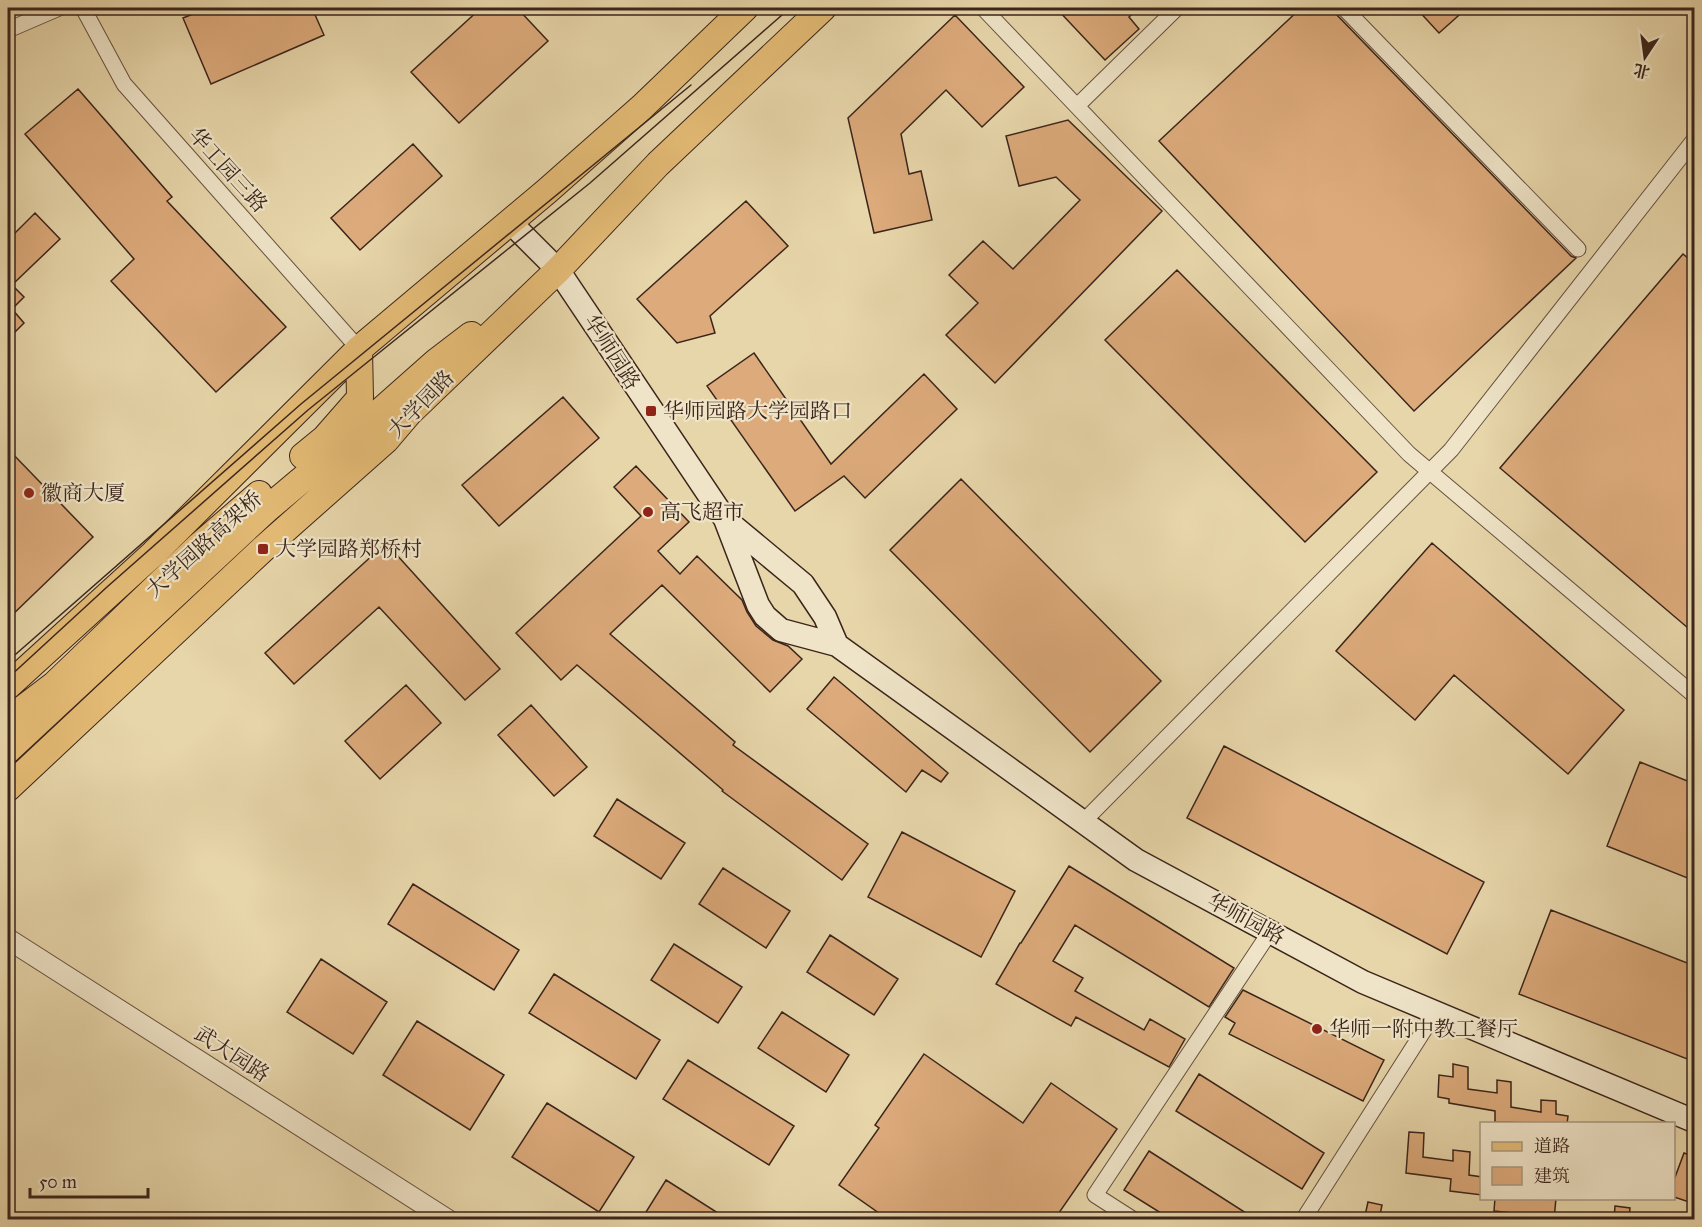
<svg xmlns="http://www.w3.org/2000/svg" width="1702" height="1227" viewBox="0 0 1702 1227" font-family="'IM FELL Great Primer','Noto Serif SC',serif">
  <rect width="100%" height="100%" fill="#e7d6aa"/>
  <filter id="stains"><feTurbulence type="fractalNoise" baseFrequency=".00333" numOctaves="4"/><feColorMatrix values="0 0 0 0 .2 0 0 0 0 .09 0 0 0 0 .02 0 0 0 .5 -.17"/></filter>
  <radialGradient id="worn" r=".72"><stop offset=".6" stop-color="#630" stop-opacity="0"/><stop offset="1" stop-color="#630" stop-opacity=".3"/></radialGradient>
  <path fill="#dcaa7b" stroke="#3b251b" stroke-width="1.5" d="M 208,8 L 312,8 L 324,35 L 211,84 L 183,18 Z
    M 481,8 L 517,8 L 548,41 L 459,123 L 411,72 Z
    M 1056,8 L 1139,8 L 1129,17 L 1139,29 L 1105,60 Z
    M 1301,8 L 1335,8 L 1337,15 L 1571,256 L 1576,258 L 1414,411 L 1159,141 Z
    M 1416,8 L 1467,8 L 1439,33 Z
    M 955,15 L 1024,87 L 982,127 L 946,90 L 901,134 L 909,174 L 921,171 L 932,220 L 874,233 L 848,118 Z
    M 78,89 L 172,197 L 167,201 L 286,327 L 216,392 L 111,281 L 134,259 L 25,134 Z
    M 1068,120 L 1162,211 L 995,383 L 946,335 L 978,303 L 949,275 L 983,241 L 1013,269 L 1080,200 L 1056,177 L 1019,186 L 1006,136 Z
    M 413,144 L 442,176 L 360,250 L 331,218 Z
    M 746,201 L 788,246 L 710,316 L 715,333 L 677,343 L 637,299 Z
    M 35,213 L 60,239 L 12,285 L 24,297 L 12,309 L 24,323 L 8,339 L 8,240 Z
    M 1683,254 L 1695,264 L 1695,634 L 1500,468 Z
    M 1177,270 L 1377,472 L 1305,542 L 1105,340 Z
    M 754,353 L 831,464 L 924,374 L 957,409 L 865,498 L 844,476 L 795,511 L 707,386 Z
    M 563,397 L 599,438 L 499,526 L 462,485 Z
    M 8,449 L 93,537 L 8,619 Z
    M 636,466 L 689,522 L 658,551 L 680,574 L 697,556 L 742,600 L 747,612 L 756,626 L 773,640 L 788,646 L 802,659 L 770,692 L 662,585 L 610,634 L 735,742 L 733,745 L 868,844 L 842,880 L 722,791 L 723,790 L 577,665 L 561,680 L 516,633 L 641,516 L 614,487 Z
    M 961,479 L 1161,681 L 1090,752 L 890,550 Z
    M 386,543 L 500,669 L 465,700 L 379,607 L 294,684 L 265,653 Z
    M 1432,543 L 1624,710 L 1568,774 L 1454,675 L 1415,720 L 1336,651 Z
    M 834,677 L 948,773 L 941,782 L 922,770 L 906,792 L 807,709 Z
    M 406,685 L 441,723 L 380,779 L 345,741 Z
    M 531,705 L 587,767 L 554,796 L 498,735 Z
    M 1224,746 L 1484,882 L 1447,954 L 1187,818 Z
    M 1640,762 L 1695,784 L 1695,881 L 1607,846 Z
    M 617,799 L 685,843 L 661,879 L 594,836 Z
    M 902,832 L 1015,891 L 981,957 L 868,897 Z
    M 1069,866 L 1234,968 L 1209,1007 L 1075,925 L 1053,961 L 1083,978 L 1075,991 L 1144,1030 L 1150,1019 L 1185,1039 L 1169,1067 L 1076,1017 L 1071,1026 L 996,984 L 1020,943 L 1021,943 Z
    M 723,868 L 790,911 L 766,948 L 699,904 Z
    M 413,884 L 519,950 L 494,990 L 388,924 Z
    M 1551,910 L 1695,966 L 1695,1062 L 1519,994 Z
    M 830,935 L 898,979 L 874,1015 L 807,972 Z
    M 674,944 L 742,987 L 718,1023 L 651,980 Z
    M 321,959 L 387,1002 L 353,1054 L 287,1012 Z
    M 554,974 L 660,1040 L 636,1079 L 529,1013 Z
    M 1243,990 L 1384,1060 L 1363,1101 L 1229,1034 L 1235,1023 L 1225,1017 Z
    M 782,1012 L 849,1055 L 826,1092 L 758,1048 Z
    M 417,1021 L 504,1075 L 470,1130 L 383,1075 Z
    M 924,1054 L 1023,1123 L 1051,1083 L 1117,1129 L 1054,1220 L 889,1220 L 839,1185 L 879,1128 L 875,1125 Z
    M 688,1060 L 794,1126 L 769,1165 L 663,1099 Z
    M 1453,1064 L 1468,1067 L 1468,1089 L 1497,1093 L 1497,1080 L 1511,1082 L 1511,1107 L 1541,1112 L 1541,1100 L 1556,1101 L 1556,1114 L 1568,1116 L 1567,1124 L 1495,1122 L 1495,1111 L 1449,1103 L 1449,1099 L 1438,1097 L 1439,1075 L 1453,1077 Z
    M 1199,1074 L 1324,1153 L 1302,1189 L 1176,1111 Z
    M 547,1103 L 634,1157 L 599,1212 L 512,1157 Z
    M 1409,1132 L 1424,1133 L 1423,1157 L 1453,1161 L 1453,1150 L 1470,1152 L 1469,1175 L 1482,1177 L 1482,1195 L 1450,1191 L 1451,1179 L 1406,1173 Z
    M 1149,1151 L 1257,1220 L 1172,1220 L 1124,1190 Z
    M 1684,1153 L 1695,1157 L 1695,1204 L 1674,1197 L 1674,1180 Z
    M 666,1180 L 729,1220 L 641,1220 Z
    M 1495,1198 L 1556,1198 L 1554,1220 L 1539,1220 L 1539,1216 L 1494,1211 Z
    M 1368,1202 L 1382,1205 L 1379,1220 L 1364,1220 Z
    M 1615,1206 L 1630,1208 L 1629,1220 L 1614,1220 Z"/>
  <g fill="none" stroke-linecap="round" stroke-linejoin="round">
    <g stroke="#66513f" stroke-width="17">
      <path id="minor" d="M 83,8 L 124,84 L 359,349
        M 983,8 L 1409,454 L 1694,695
        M 1344,8 L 1578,249
        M 8,30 L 59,8
        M 1077,106 L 1177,8
        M 1083,822 L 1451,450 L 1694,140
        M 1134,1220 L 1095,1195 L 1270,932
        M 1303,1220 L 1435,1013"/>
    </g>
    <g stroke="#66513f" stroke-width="22">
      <path id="tertiary" d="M 8,939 L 448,1220"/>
    </g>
    <g stroke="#3b251b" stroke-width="25">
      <path id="secondary" d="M 510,222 L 558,270 L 725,519 L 758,605 L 765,616 L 781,630 L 837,645 L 1136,860 L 1363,982 L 1694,1121
        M 726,520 L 803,584 L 825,617 L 837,645"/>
    </g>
    <g stroke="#3b251b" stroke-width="28">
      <path id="primary" d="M 303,456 L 325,438 L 360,398 L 359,349
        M 8,686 L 154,553 L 359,349 L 547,191 L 642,107 L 745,8
        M 8,720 L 55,684 L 200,545 L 259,494
        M 8,750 L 267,509 L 323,462 L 437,361 L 471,335
        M 8,788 L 263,549 L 386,440 L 409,413 L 558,270 L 658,164 L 823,8"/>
    </g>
    <use href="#minor" stroke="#efe4c8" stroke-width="15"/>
    <use href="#tertiary" stroke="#efe4c8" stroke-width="20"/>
    <use href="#secondary" stroke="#efe4c8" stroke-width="22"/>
    <use href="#primary" stroke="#e4bb75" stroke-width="26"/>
    <path stroke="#3b251b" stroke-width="1.5" d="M 8,661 L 301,404 L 691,85
      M 8,678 L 107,587 L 308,410 L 590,183 L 790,8"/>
  </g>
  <g fill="#8f2418" stroke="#efe4c8" stroke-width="2">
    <rect x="645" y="405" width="12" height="12" rx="3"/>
    <circle cx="29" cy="493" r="6"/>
    <circle cx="648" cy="512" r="6"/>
    <rect x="257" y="543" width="12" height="12" rx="3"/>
    <circle cx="1317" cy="1029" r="6"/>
  </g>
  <g text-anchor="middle" stroke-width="4.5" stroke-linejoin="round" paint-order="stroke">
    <g font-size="21" fill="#3b251b" stroke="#efe4c8">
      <text transform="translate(228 170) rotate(48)" y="7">华工园三路</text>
      <text transform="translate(612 352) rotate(57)" y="7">华师园路</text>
      <text transform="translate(421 404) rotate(-46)" y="7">大学园路</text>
      <text transform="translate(204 544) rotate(-42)" y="7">大学园路高架桥</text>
      <text transform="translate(1246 919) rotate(28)" y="7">华师园路</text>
      <text transform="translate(232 1054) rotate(33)" y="7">武大园路</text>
    </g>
    <g font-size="21" fill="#3b251b" stroke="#efe4c8" text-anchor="start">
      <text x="663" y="418">华师园路大学园路口</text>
      <text x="41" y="500">徽商大厦</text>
      <text x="660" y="519">高飞超市</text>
      <text x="275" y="556">大学园路郑桥村</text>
      <text x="1329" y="1036">华师一附中教工餐厅</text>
    </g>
  </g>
  <rect width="1702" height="1227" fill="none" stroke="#e7d6aa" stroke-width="30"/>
  <rect x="9" y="9" width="1684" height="1209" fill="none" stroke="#3b251b" stroke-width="3"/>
  <rect x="15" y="15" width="1672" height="1197" fill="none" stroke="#3b251b" stroke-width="1.5"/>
  <rect x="1480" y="1122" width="195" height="78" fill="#efe4c8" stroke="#a79883" stroke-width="1.5"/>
  <rect x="1492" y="1142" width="30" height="9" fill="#e4bb75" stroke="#a79883" stroke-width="1.5"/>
  <text x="1534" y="1152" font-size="18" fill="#3b251b">道路</text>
  <rect x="1492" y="1167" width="30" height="18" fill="#dcaa7b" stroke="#a79883" stroke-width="1.5"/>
  <text x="1534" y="1182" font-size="18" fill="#3b251b">建筑</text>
  <g transform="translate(1645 57) rotate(193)" stroke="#efe4c8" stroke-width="4.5" paint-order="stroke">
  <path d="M0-4.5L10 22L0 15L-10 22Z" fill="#3b251b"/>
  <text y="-9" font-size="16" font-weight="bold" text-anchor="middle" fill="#3b251b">北</text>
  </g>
  <path d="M30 1188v9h118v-9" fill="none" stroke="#3b251b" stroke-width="3"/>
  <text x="39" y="1188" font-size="18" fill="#3b251b" stroke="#efe4c8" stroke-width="4.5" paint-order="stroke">50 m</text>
  <rect width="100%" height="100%" filter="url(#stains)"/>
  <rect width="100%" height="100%" fill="url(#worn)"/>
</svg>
